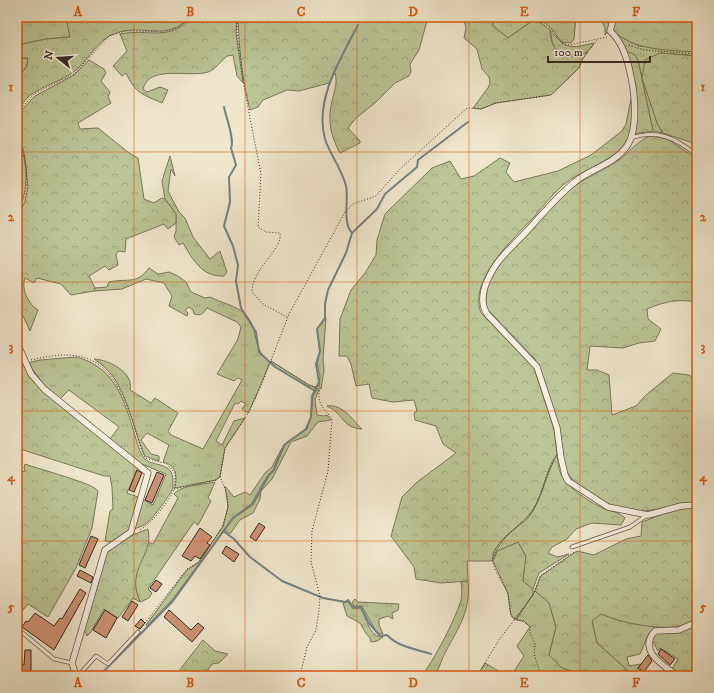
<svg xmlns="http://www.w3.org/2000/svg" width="714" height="693" viewBox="0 0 714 693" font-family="'IM FELL DW Pica',serif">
  <defs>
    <pattern id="grass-tufts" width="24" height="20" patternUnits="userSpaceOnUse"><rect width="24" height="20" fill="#bbc596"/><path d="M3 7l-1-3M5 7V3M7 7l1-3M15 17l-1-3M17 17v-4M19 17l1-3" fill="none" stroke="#a1a981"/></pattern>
    <pattern id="forest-crowns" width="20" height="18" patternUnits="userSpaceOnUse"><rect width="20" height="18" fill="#bbc596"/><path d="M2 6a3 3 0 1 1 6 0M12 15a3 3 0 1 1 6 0" fill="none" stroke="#a1a981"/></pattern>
  </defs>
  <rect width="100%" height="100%" fill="#efe7cc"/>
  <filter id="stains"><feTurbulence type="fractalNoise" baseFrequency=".005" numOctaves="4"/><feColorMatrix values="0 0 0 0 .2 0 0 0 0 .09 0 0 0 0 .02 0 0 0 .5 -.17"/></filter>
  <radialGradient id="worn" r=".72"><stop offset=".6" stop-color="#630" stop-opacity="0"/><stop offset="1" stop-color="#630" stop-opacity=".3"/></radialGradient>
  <path fill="url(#grass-tufts)" stroke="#78775a" d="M 17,17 L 66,17 L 70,37 L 46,39 L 17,45 Z
    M 496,17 L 515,17 L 532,21 L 508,38 L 492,25 Z
    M 550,30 C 565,49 570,49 594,43 C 585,61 565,59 553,46 Z
    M 618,35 L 639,46 L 697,52 L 697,56 L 660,53 L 654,112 L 657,123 L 663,133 L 653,131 L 638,60 L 626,53 Z
    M 28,58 L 27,66 L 17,79 L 17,59 Z
    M 170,156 L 175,176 L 171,169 L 168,191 L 179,212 L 185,218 L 193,237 L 210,259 L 220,251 L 227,272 L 224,276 C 202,277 193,260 183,243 L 179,245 L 174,237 L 176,231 L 176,214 L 165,199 L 162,181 Z
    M 149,268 L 158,274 L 169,272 L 178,276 L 186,282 L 191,292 L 205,298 L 210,297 C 220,302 236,306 244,313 C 261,329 250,348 270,362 L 256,396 L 248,413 L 242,409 L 246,404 L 241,401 L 238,404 L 235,403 L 216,441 L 222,445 L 234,421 L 245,418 L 225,448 L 220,477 L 216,480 L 175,488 C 177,476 177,465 163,462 L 169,445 L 147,433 L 141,440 L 151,454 L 159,456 L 159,461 L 145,456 C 131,426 127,378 94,359 C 109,360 134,372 130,390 L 151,403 L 155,398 L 178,413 L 168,431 L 171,435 L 203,449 L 242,380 L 238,378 L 234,381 L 217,374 L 238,339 L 241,327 L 237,322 L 207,308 C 203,314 201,316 194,314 L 193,310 L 189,307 L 185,310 L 188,313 L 187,316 L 169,306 L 172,296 L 164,283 L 146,279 L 122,289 L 94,291 L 95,288 L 107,287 L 109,282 C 127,278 137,285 149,268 Z
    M 326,318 L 323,358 L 324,370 L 321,389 L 319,386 L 320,376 L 317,364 L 320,351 L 317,329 Z
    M 76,357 C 112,366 123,395 133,429 C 136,438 138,449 143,457 C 151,468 171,460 173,479 C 173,481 173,486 173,488 C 171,494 153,518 148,522 C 144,526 139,527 134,529 L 141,499 L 153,505 L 166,474 L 139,463 L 110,439 L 119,427 L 69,390 L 60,399 L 44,385 L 28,363 L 40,360 Z
    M 271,361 L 309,385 L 316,387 L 315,391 L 275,367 Z
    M 318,388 L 319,389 L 315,400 L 317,415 L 324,416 L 327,415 L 331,420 L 318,422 L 307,436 L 291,442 L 272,479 L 261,491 L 260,499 L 253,513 L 240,520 L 230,534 L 224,530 L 234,518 L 253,505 L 269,476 L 274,471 L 280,455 L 287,442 L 307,429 L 311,417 L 313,396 Z
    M 327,406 C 344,404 352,420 362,429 C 342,428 344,414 327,406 Z
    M 282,448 L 273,470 L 268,475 L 252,504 L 233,518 L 172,600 L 147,626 L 146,625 L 187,570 L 199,562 L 223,526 L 228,507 L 225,486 L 234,497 L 245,492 L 250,495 L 265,473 L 272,467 Z
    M 215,482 L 208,498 L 211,501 L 198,525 L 194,522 L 148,589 L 152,593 L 149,598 L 140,602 C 129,578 140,564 148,542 L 153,544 L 178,498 L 174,494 C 179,486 205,484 215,482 Z
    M 518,542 L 526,556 L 523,581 L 533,589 L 533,595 L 515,620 L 511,615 L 508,594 L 493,561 L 497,551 Z
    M 468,581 C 471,610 459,627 446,651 C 441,660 440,668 434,676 L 421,676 C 432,665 457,616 461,600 C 462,594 462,588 461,582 Z
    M 535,591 L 549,602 L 556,627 L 549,655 L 562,668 L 589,676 L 511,676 L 524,656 L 517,646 L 530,627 L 524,621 L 516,620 Z
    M 355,599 L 358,602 L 399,604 L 398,610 L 392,613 L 393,619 L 388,616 L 379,619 L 379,625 L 383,634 L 377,633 L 362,606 L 354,606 L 352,602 Z
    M 348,602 L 353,609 L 360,608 C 367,617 369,638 383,637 L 377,641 L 371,642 L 370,638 L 365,632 L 360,623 L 347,616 L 343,603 Z
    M 601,613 L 619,621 L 630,622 L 655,627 L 648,635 L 640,654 L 627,657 L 629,666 L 641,664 L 637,669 L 644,674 L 646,672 L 653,676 L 631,676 L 624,667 L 597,643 L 592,621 Z
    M 485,663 L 507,676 L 477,676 Z"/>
  <path fill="url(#forest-crowns)" stroke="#78775a" d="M 66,17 L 191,17 C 164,43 144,23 116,33 C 98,39 90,58 76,70 C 62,82 42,85 28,97 C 24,101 21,107 17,111 L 17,79 L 27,66 L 28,58 L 17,59 L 17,45 L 46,39 L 70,37 Z
    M 193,17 L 237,17 L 236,33 L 243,83 L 237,76 L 233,55 L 227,56 C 222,60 215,70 208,72 C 190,78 149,64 143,89 L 147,92 L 160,87 L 168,90 L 162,103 C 142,94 136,94 126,73 L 122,76 L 113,66 L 127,51 L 120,34 C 151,28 166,43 193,17 Z
    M 238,17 L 428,17 L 419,50 L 410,64 L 411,72 L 409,76 L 395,83 L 375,103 L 356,118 L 348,128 L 360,141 L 360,143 L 340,153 C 331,137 327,120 332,101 C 334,92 338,83 335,73 L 329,83 L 299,91 L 287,90 L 263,100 L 258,107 L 250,110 C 242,79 239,48 238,17 Z
    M 463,17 L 496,17 L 492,25 L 508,38 L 532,21 L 541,23 L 550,30 C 551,54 566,62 588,52 L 583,58 L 579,68 L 551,95 L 496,103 L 481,109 L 473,108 L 488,88 L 490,83 L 489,77 L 482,69 L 477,49 L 464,38 L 466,28 Z
    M 523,17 L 576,17 L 574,39 L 571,43 L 562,42 C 545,21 549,22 523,17 Z
    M 600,17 L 612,17 L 608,31 L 605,35 L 605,28 Z
    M 615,17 L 697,17 L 697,52 C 668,50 634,51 612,30 Z
    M 629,52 L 635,55 L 638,60 L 653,131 L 634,134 C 640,107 637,79 626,53 Z
    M 660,53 L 697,56 L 697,148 L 690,142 L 663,133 L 657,123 L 642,78 L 645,60 Z
    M 89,60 L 104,69 L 106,73 L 101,81 L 110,92 L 108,97 L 111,103 L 78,123 L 80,129 L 98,128 L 129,153 L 138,158 L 144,199 L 154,203 L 162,198 L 165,199 L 176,214 L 176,223 L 168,229 L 164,224 L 126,239 L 125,252 L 119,251 L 116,254 L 118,265 L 109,270 L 105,266 L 89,276 L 95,288 L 94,291 L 71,295 L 61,284 L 37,278 L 34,283 L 25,278 C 21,289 28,304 38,310 L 30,331 L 17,303 L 17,216 L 25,202 L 28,187 L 24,152 L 17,134 L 17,115 L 35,96 L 74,75 Z
    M 633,89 C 634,101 633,130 627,140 C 616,161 581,170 563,185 C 552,195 543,206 534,217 C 513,239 468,280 481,313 L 534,368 L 554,429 L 557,454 C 543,473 544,501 526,518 C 513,532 495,540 492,561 L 467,561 L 468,581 L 441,583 L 416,579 L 414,567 L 391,536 L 402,497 L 416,483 L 456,453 L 443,444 L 436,426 L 415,420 L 414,413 L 417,411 L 414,400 L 393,402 L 372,398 L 369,384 L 356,386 L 351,364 L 347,356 L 339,356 L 340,319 L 351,290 L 365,273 L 376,255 L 377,240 L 385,214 L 432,168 L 450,161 L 461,179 L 474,176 L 500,158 L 510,163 L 506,172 L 514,182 L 558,171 L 591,155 L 622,131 L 626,124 Z
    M 650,136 L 667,139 L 697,159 L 697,302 C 677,299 666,301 647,309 L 648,319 L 661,329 L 655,341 L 639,343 L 623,348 L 590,346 L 587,370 L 597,370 L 609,375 L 612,415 L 636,406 L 646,395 L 673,373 L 689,375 L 697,381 L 697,502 C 681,502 666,508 651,510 C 622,515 582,497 567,472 L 542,375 L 535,359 L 487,309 C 477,278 520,242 539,221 C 549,211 558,199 569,190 C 584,178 603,171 619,160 C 630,152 637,141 650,136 Z
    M 17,138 C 28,159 30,191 17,212 Z
    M 17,350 L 30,378 L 43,391 L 138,467 L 127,493 L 138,497 L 129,532 L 111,542 L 105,541 L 110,511 L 113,509 L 112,487 L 110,476 L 104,476 L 17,448 Z
    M 557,455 C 558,461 558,469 561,474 C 566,487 592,504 605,509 C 613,512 619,512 625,518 L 621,525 L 592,523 L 576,529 L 567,539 L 552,547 L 548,553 L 557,557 L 569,554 L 539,573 L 533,589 L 523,581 L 526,556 L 518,542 L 497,551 L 493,560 C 497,545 507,535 519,525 C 522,523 526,521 528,518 C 543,499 545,475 557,455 Z
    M 17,460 L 21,461 L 18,470 L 19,473 L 25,471 L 24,468 L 25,464 C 38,469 93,483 98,491 L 92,528 L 76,568 L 48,617 L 28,604 L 23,610 L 17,606 Z
    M 692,506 L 697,507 L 697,619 C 691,622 683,626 676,627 C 653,629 622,623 601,614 L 592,621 L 597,643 L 624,667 L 631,676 L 589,676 L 562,668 L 549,655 L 556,627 L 549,603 L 535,591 L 541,576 L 577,551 L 594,555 L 626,539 L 641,536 L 642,522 L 663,514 Z
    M 148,529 C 154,557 125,568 140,602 L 133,598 L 118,618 L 104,609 L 91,632 L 87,636 L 84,629 L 107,551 L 130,536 Z
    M 697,625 L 697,676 L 680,676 L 672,669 L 678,659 L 660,648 L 658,651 L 652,640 L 656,633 L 680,632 Z
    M 17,631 L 21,634 L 17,676 Z
    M 203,640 L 215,651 L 228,654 L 219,663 L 212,664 L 204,676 L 175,676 Z"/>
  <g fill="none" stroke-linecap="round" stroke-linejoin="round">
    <path stroke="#748280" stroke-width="2" d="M 224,107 C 226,117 235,140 231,148 L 236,165 L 229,177 L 230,202 L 224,226 L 233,246 L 238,265 L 236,281 L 241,308 L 256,332 L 259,352 L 275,367 L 315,391
      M 352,233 C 342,222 349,199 346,186 C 342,169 330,155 325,139 C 314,100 341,58 358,25
      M 223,531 L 234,539 L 250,557 L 282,581 L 323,598 L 345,602 L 348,600 L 353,607 L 361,607 L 369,623 L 380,636 L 387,635 C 398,647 416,649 431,654
      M 99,676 L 173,601 L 233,518 L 252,504 L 268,476 L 274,470 L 284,445 L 306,429 L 311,417 L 312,396 L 319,382 L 316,364 L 320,351 L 317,329 L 325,318 L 325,304 L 328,290 L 346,253 L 352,233 L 377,209 L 385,194 L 417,167 L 418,160 L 468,122"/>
  </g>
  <path fill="#ce9275" stroke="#35291e" d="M 137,470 L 142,473 L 134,492 L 129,490 Z
    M 157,472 L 164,475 L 152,503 L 145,500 Z
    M 259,523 L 265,527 L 256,541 L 250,537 Z
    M 200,528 L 212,537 L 207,543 L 210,545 L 200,559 L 195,556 L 191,561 L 182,556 Z
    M 91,536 L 98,539 L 85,568 L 79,565 Z
    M 226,546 L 239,554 L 234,562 L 222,553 Z
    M 80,570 L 93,577 L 91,583 L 77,576 Z
    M 156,580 L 162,584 L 156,592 L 150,588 Z
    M 80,589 L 86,593 L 54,650 L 22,627 L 26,621 L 28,622 L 35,613 L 54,626 L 60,618 L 62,619 Z
    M 132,601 L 138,605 L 128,621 L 122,617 Z
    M 105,610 L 117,618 L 106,638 L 93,630 Z
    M 169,610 L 191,630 L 198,623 L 204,628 L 192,642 L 164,617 Z
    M 141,619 L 145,623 L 140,629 L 135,626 Z
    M 661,649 L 675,659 L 670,665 L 658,654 Z
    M 25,650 L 31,650 L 31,675 L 20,675 L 18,673 L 18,664 L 24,665 Z
    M 648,655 L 652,661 L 644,672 L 638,668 Z"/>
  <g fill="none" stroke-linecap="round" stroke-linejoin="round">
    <g stroke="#64584a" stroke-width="4.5">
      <path id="service" d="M 631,138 C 658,129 675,138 697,155
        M 572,547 L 630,527 L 647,515
        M 18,629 L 54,659 L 72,663
        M 78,676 L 96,656 L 108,664 L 138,632"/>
    </g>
    <g stroke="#64584a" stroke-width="7">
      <path id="minor" d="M 614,17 L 610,31 C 623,42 628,61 631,77 C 635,95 638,130 627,146 C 616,162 595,168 580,178 C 559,193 543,214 526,232 C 513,246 497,259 489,277 C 483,289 480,303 487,314 L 537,367 L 557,428 L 561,458 L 565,475 L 568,481 L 608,507 L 648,515 L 681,506 L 697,505
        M 17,343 L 31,374 L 44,389 L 148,473 L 131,532 L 105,550 L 72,663 L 76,676
        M 678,676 C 664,666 637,651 655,631 L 679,630 L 697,622"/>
    </g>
    <path stroke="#35291e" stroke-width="1" stroke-dasharray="1 2" stroke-linecap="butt" d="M 237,17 L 237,32 L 244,87 L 261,174 L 258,227 L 266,232 L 280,233 C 283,250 252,268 252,292 L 263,304 L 287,317
      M 518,17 L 540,21 L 550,28 L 562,43 L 569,45 L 607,37
      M 629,45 L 644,50 L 697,54
      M 17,113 L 34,94 L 74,74 L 109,36 L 126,31 L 164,32 L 179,27 L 192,17
      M 17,135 C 28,159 32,192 17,215
      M 31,360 C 87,346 111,361 130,414 C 136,428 138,444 145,458 L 167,464 L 175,473 C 175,478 175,484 174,489 C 171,499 149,527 139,530
      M 271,361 L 309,385 L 315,388 L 317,386 L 320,389 C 316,404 324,408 332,419 L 328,471 L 312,531 L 311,562 L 320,596 L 319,610 L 316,630 L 307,647 L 300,676
      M 174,489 L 216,480 L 220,476
      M 141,628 L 187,569 L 199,562 L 223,526 L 228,507 L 227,494 L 220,476 L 225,448 L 249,412 L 263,381 L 289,314 L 345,212 L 353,204 L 376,196 L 399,170 L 467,108 L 481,109 L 496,103 L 551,95 L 579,68 L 583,58 L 597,40
      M 477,676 L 499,640 L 533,595 L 540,576 L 574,552
      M 541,676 L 534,654 L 535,643 L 530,634 L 530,627 L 526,623 L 512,617 C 508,610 510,599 507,591 C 503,582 495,573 493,563 C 488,543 522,527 532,512 C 542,495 545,475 555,459"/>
    <use href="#service" stroke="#f5efde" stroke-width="3"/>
    <use href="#minor" stroke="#f5efde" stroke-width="5.5"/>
  </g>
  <path fill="none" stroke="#df570d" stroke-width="1" stroke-opacity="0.55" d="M 134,17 L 134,676M 245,17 L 245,676M 357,17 L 357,676M 469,17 L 469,676M 580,17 L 580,676M 17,152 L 697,152M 17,282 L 697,282M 17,411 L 697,411M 17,541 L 697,541"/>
  <rect width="714" height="693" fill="none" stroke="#efe7cc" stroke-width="44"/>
  <g transform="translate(58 58) rotate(287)" stroke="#f5efde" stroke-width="3" paint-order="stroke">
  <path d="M0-3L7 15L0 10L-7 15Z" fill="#35291e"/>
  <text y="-6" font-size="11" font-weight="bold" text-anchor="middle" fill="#35291e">N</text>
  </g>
  <path d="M548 56v6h102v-6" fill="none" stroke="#35291e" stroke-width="2"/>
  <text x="554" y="56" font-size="12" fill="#35291e" stroke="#f5efde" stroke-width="3" paint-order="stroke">100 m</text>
  <rect x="22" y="22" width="670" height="649" fill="none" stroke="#df570d" stroke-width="1.5"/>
  <g font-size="13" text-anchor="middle" font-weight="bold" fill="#df570d">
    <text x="78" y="16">A</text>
    <text x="190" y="16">B</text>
    <text x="301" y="16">C</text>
    <text x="413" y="16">D</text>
    <text x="524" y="16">E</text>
    <text x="636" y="16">F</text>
    <text x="11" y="91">1</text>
    <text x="703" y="91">1</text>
    <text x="11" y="221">2</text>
    <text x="703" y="221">2</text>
    <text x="11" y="351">3</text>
    <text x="703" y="351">3</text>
    <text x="11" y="481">4</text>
    <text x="703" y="481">4</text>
    <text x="11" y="611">5</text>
    <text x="703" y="611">5</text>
    <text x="78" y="687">A</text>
    <text x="190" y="687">B</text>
    <text x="301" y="687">C</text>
    <text x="413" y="687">D</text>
    <text x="524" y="687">E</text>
    <text x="636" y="687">F</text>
  </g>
  <rect width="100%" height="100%" filter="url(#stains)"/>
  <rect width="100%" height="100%" fill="url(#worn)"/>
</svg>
